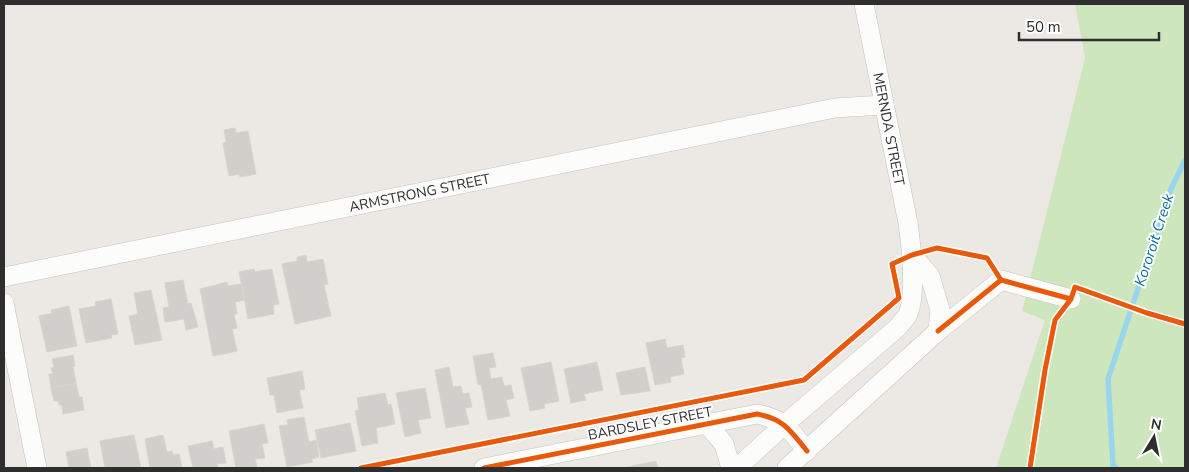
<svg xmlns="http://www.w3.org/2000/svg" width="1189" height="472" viewBox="0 0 1189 472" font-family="'Nunito Sans',sans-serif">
  <rect width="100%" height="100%" fill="#ece8e4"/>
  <path fill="#cee6be" d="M 1075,4 L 1185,4 L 1185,468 L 996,468 L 1045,320 L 1022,311 L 1085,58 Z"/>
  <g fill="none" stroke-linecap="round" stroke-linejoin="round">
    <path stroke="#99d6ec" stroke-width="5.5" d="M 1116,468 L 1113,465 L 1108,379 L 1171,189 L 1185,160"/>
  </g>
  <path fill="#d1cecb" stroke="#d7d4d0" d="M 235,128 L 236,133 L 248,131 L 256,174 L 240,177 L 239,174 L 229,176 L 223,144 L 226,141 L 224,130 Z
    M 306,255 L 307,262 L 323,259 L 328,284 L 324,285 L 331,316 L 295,324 L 282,264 L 297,261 L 297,257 Z
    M 254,269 L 255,272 L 272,269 L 279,304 L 273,305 L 274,314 L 248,319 L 239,272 Z
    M 183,280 L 188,304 L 191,303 L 198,327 L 186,330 L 184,319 L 165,322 L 163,308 L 169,307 L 165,283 Z
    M 227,282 L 228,286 L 241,284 L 244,300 L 235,302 L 237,314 L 234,314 L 237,328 L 232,329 L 237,351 L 213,356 L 200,289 Z
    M 151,290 L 162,340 L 135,345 L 129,316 L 138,314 L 134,293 Z
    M 111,299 L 118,334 L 111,335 L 112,338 L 86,343 L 79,309 L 96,306 L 95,302 Z
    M 69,306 L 77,346 L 47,352 L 39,316 L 52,313 L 51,310 Z
    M 665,339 L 667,348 L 683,345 L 685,357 L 681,358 L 684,374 L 670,377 L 671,382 L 655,385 L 646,343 Z
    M 493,353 L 496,367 L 489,368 L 491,379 L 502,377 L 504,386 L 511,385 L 514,398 L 506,400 L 510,416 L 488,420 L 481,384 L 478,385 L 473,356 Z
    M 73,355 L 75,366 L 73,367 L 76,383 L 51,388 L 49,374 L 53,374 L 51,368 L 54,367 L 52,359 Z
    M 551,362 L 559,401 L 544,404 L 545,408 L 530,411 L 521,368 Z
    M 597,362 L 603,390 L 584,394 L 586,400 L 571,403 L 564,369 Z
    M 449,367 L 453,387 L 461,386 L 463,394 L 469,393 L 472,407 L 465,408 L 469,424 L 446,428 L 435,370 Z
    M 645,367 L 650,391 L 621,395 L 616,373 Z
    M 302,371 L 305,389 L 299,390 L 303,408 L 277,413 L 274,395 L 270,395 L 267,378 Z
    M 76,383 L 79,397 L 82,397 L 84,410 L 63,414 L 62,405 L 59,405 L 58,401 L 54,401 L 51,388 Z
    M 425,388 L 431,418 L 418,420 L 421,433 L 405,437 L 396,393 Z
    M 385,393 L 388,405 L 391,404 L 395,424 L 376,428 L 378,443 L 362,446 L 355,411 L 359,410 L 357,398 Z
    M 304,417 L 309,442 L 316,440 L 319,457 L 312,459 L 313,462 L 287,467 L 279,426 L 288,425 L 287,420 Z
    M 350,423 L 356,451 L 321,458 L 315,430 Z
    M 264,424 L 268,443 L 262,444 L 265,458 L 255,459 L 257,467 L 236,468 L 229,431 Z
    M 134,435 L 141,468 L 105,468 L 100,441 Z
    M 163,435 L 167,452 L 172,451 L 173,455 L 179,454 L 182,468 L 150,468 L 145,439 Z
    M 212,441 L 214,449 L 223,447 L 226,463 L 217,464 L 218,468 L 193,468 L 188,446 Z
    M 87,448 L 91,468 L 69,468 L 66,452 Z
    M 656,461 L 658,468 L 627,468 L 627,467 Z"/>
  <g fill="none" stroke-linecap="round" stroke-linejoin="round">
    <g stroke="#c5c4c5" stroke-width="20">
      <g id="minor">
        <path id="s1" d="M 4,277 L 835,108 L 884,105"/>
        <path d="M 4,303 L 37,468"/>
        <path d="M 938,331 L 1001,280 L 1071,299"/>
        <path d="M 707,424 L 724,444 L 731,468"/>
        <path d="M 484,468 L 757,414 C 784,419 790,430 807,451"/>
        <path d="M 737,468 L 785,424 L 897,328 C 900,324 904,320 907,316 C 917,298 911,244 908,223 L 864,4"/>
        <path d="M 787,468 L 938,331 L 940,310 L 930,276 L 912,255"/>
      </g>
    </g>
    <use href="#minor" stroke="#fcfcfb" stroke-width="19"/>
    <g stroke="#fff" stroke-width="8">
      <path id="cycleway" d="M 938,331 L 1001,280 L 1071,299
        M 361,468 L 804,380 L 899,298 L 892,264 L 912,255 L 937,248 L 987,258 L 1001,280
        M 484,468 L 757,414 C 784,419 790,430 807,451
        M 1030,468 L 1045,370 L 1055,320 L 1071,299 L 1075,287 L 1147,313 L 1185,324"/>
    </g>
    <use href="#cycleway" stroke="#e8590c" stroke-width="5"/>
  </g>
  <g text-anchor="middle" stroke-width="4" stroke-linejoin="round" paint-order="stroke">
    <g font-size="14" fill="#2e2e2e" stroke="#fff">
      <text transform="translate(889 129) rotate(79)" y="5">MERNDA STREET</text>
      <text dy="5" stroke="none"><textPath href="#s1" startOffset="424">ARMSTRONG STREET</textPath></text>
      <text transform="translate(650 423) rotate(-11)" y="5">BARDSLEY STREET</text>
    </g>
    <g font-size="15" font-style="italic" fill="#0d6fa3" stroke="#fff">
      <text transform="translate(1154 240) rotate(-72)" y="5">Kororoit Creek</text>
    </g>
  </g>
  <rect width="1189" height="472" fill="none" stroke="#2e2e2e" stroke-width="10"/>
  <g transform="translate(1154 437) rotate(10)" stroke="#ffffff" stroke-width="4" paint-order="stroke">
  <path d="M0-4L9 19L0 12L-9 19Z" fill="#2e2e2e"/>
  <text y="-8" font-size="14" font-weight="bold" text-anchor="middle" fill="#2e2e2e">N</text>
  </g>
  <path d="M1019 32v8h140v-8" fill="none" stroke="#2e2e2e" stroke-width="2.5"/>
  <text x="1026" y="32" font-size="15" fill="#2e2e2e" stroke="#ffffff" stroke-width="4" paint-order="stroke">50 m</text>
</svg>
